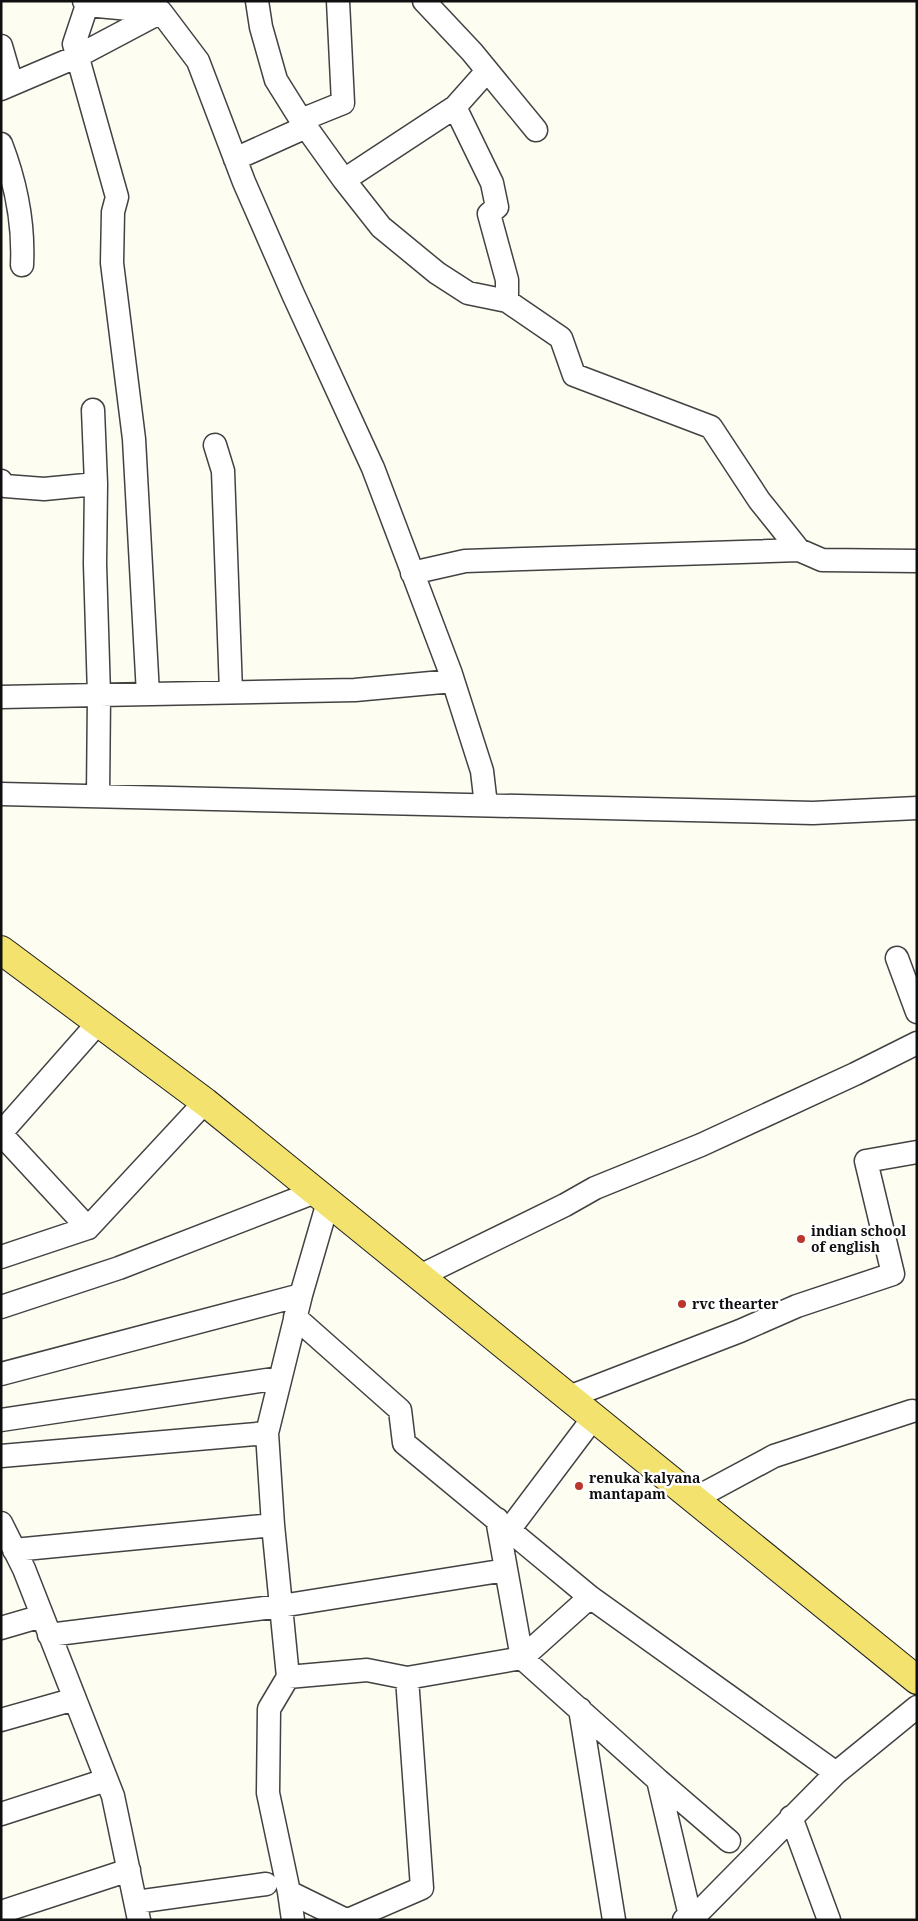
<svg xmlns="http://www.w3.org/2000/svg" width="918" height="1921" viewBox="0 0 918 1921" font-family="'Noto Serif',serif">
  <rect width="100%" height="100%" fill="#fefdf2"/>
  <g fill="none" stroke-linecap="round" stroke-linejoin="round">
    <g stroke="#424242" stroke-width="25">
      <path id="minor" d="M 84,1 L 87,5 L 161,12 L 198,61 L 244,182 L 293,294 L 373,468 L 451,674 L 482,771 L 486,805
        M 257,1 L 261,27 L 276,80 L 301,120 L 344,180 L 381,227 L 437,273 L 468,293 L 507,301
        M 424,1 L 472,52 L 536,130
        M 87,5 L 74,44 L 117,197 L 113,212 L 112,263 L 134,439 L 148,694
        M 1,46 L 12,84
        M 1,89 L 76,57 L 161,12 L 160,11
        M 301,120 L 343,103 L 338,1
        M 1,144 C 16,183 24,224 22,265
        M 235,159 L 306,127
        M 344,180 L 455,107
        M 93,410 L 96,484
        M 215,445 L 223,471 L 231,692
        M 1,481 L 5,486 L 44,489 L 96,484 L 95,564 L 99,695 L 1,697
        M 799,550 L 822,560 L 917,561
        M 412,573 L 465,561 L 799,550 L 759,500 L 711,427 L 574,375 L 561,338 L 507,301 L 507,280 L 489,214 L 497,207 L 492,183 L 455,107 L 487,71
        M 1,794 L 813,813 L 917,808
        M 98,796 L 99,695 L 355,690 L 453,681
        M 897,958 L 917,1012
        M 1,1133 L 98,1023
        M 1,1134 L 88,1228 L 205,1102
        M 1,1257 L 88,1228
        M 420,1276 L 565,1205 L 595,1188 L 701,1145 L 855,1074 L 917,1043
        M 1,1307 L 119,1268 L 315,1192
        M 295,1317 L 400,1410 L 404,1443 L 590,1597 L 836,1773
        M 1,1374 L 301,1295
        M 569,1397 L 740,1331 L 797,1306 L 893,1274 L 866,1161 L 917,1152
        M 1,1420 L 280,1378
        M 267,1433 L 301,1295 L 328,1202
        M 1,1456 L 267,1433 L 273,1525
        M 694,1499 L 774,1456 L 912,1411
        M 497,1519 L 522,1658 L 658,1780 L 691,1920
        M 1,1523 L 24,1569 L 113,1796 L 139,1920
        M 509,1530 L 594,1417
        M 14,1550 L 273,1525 L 288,1677 L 367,1670 L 407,1678 L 522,1658 L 590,1597
        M 1,1628 L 42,1616
        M 49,1635 L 281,1606 L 506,1570
        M 288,1677 L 269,1709 L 268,1793 L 289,1892 L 293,1920
        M 580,1709 L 614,1920
        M 1,1720 L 75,1699
        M 658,1780 L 729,1841
        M 1,1814 L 106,1780
        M 791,1817 L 829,1920
        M 289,1892 L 346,1920
        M 136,1902 L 266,1884
        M 1,1912 L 129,1870
        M 348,1920 L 422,1888 L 407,1678
        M 684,1920 L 692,1919 L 836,1773 L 917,1707"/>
    </g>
    <g stroke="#202020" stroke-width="30">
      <path id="major" d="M 1,950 L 205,1102 L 917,1680"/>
    </g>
    <use href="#minor" stroke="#fff" stroke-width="22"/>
    <use href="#major" stroke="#f3e26d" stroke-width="28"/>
  </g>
  <g fill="#bb362c" stroke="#fff" stroke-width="2">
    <circle cx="801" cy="1239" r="5"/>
    <circle cx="682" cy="1304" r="5"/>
    <circle cx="579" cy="1486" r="5"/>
  </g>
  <g text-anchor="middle" stroke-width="5" stroke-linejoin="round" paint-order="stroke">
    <g font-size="14" font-weight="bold" fill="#0f0f0f" stroke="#fff" text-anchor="start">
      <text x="811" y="1236">indian school<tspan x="811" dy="16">of english</tspan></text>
      <text x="692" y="1309">rvc thearter</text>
      <text x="589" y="1483">renuka kalyana<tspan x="589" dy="16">mantapam</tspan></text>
    </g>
  </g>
  <rect width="918" height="1921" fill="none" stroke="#0f0f0f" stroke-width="5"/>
</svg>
